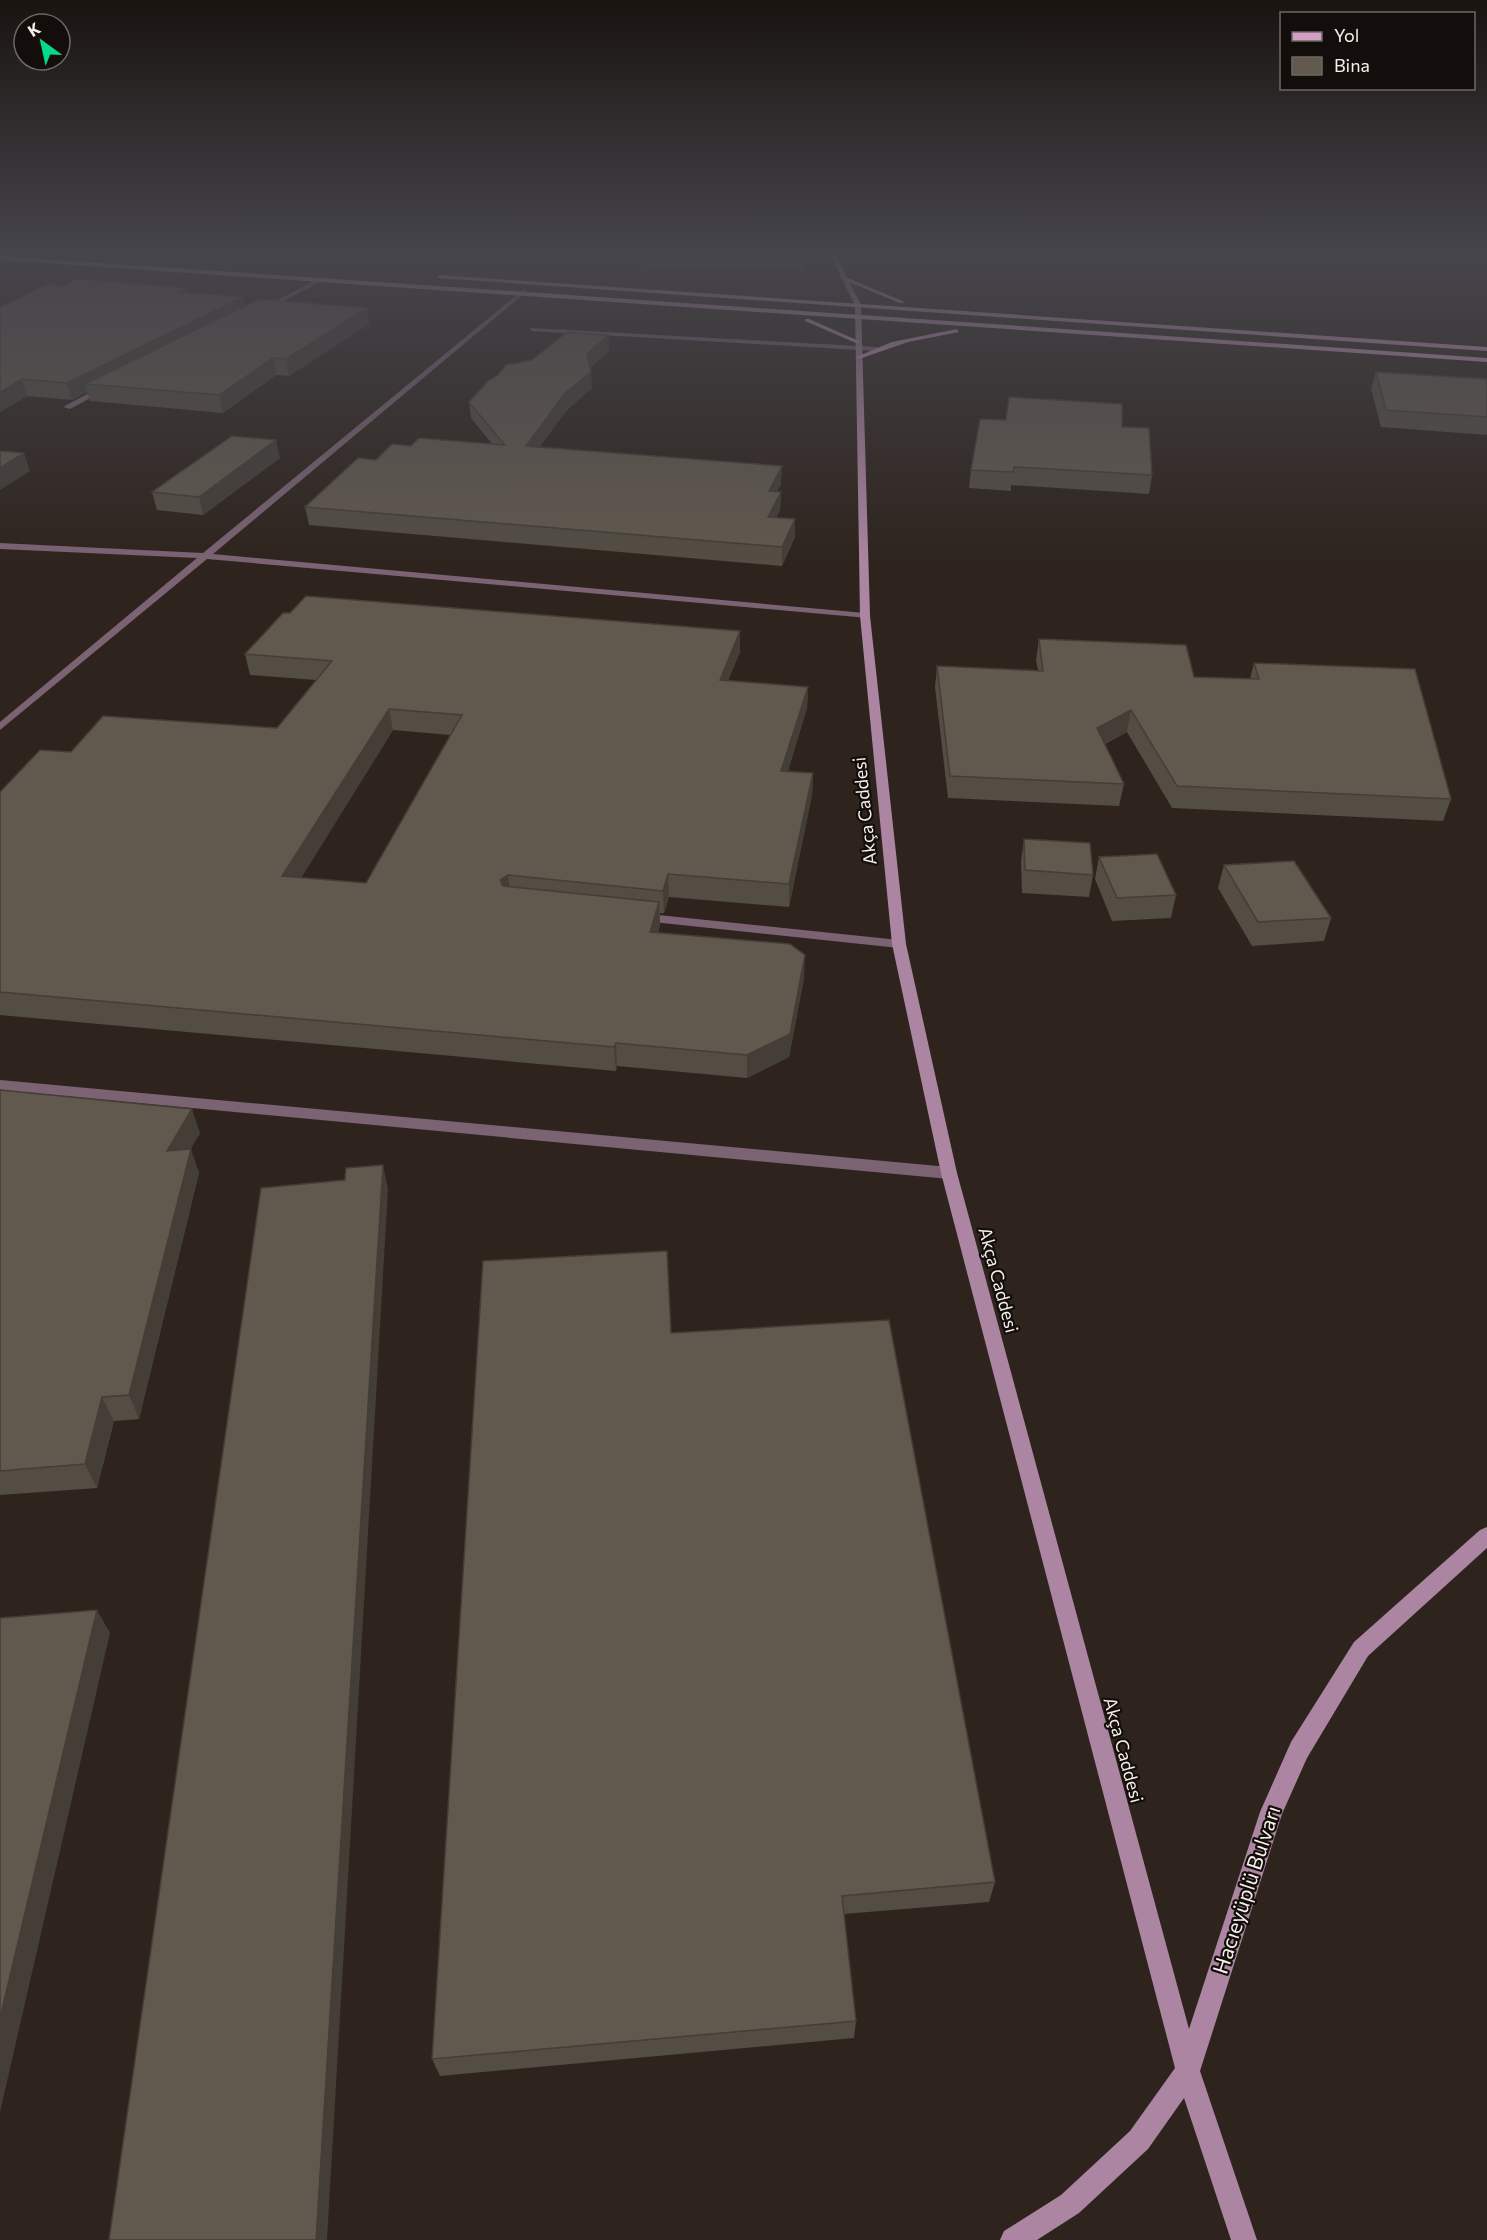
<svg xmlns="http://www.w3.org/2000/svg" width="1487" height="2240" viewBox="0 0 1487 2240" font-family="Commissioner,sans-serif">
  <rect width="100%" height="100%" fill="#2e241d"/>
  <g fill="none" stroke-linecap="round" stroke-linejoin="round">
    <path fill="#7b6374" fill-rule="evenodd" d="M 322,277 L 324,280 L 265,310 L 260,309 Z
      M 524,289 L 526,292 L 213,554 L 865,613 L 868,614 L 868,618 L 207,559 L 0,730 L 0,722 L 197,558 L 0,549 L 0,543 L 203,553 Z
      M 530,328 L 877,347 L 880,349 L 877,351 L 532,331 Z
      M 102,386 L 109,388 L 70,409 L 63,407 Z
      M 639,913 L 899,940 L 906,944 L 899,948 L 634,920 L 633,917 Z
      M 0,1080 L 949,1167 L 954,1169 L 957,1173 L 954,1177 L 949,1179 L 0,1090 Z"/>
    <path fill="#ab85a1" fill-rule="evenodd" d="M 828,251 L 834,251 L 861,305 L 870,616 L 906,944 L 957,1173 L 1189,2029 L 1260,1812 L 1291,1742 L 1354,1642 L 1480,1530 L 1487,1527 L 1487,1548 L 1368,1656 L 1307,1758 L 1282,1814 L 1200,2071 L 1257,2240 L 1231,2240 L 1184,2098 L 1148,2149 L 1079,2213 L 1037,2240 L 1000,2240 L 1004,2231 L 1061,2195 L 1130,2131 L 1175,2068 L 941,1173 L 892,944 L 860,616 L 855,305 Z"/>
    <path fill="#d09fc3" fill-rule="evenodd" d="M 0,256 L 1487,358 L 1487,362 L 0,260 Z
      M 439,275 L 1487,347 L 1487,351 L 437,278 Z
      M 846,279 L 850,279 L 905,302 L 900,303 L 846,281 Z
      M 805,319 L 809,319 L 861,342 L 856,343 L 805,321 Z
      M 957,329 L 959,332 L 908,342 L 859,359 L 856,357 L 892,342 Z"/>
  </g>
  <path fill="#534d43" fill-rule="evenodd" d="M 490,251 L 805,251 L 803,270 L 645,267 L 644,258 Z
    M 64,286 L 187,288 L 189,293 L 243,297 L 244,306 L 367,308 L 369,324 L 289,376 L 276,375 L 223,413 L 90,401 L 87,392 L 72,400 L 27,396 L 0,412 Z
    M 608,335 L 609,351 L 590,368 L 592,388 L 567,410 L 539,447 L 781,484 L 777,491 L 781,492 L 780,510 L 776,517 L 795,537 L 782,566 L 309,525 L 305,507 L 376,460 L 411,446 L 492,444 L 471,418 L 469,402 L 497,376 L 532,360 Z
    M 1376,372 L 1487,379 L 1487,435 L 1381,427 L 1371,389 Z
    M 1122,427 L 1152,475 L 1149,494 L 1011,485 L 1011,491 L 969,488 L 971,470 Z
    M 280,458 L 203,515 L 157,510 L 152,492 Z
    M 1039,639 L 1194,677 L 1250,679 L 1254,663 L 1451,799 L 1443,821 L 1172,808 L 1127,732 L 1105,744 L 1124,784 L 1119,806 L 948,798 L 935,687 L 937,666 L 1038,670 L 1036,660 Z
    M 740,652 L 728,680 L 808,687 L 807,708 L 788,771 L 813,773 L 812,795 L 789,907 L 669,897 L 664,913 L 660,913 L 660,925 L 658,933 L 804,978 L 789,1057 L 747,1078 L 617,1066 L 616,1071 L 0,1015 L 0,792 L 71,752 L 277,728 L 316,680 L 250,675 L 245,654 ZM 393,730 L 450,735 L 366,883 L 301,878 Z
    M 1024,839 L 1093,875 L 1089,897 L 1022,893 L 1021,861 Z
    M 1099,857 L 1176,895 L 1171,918 L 1112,921 L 1095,879 Z
    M 1224,865 L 1331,918 L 1324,941 L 1252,946 L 1218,888 Z
    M 0,1090 L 200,1133 L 190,1149 L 199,1173 L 139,1419 L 114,1421 L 97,1488 L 0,1495 Z
    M 671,1333 L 995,1882 L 989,1902 L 844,1914 L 856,2021 L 854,2038 L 440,2076 L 432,2059 Z"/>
  <path fill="#443e37" d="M 187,288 L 191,303 L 180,292 Z
    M 243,297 L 246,313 L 85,384 L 87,392 L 72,400 L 67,383 Z
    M 367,308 L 369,324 L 289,376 L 286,359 Z
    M 608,335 L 609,351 L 588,370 L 587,354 Z
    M 273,358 L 276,375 L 223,413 L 219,395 Z
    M 591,372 L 592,388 L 567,410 L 527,464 L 526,446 L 565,393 Z
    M 22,379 L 27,396 L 0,412 L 0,392 Z
    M 276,440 L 280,458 L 203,515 L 199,497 Z
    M 24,453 L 30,471 L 0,490 L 0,468 Z
    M 782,466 L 781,484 L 768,509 L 769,491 Z
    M 781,492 L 780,510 L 768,535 L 768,517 Z
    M 795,519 L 795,537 L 782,566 L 782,547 Z
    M 740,631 L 740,652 L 720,701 L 720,680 Z
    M 808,687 L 807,708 L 781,793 L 781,771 Z
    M 389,709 L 393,730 L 288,899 L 282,876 Z
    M 1131,710 L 1127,732 L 1093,749 L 1097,728 Z
    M 813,773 L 812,795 L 789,907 L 789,884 Z
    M 668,874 L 669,897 L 664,913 L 663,891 Z
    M 508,875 L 511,898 L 503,903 L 500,880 Z
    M 659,902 L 660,925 L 651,956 L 650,932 Z
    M 805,955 L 804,978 L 789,1057 L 747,1078 L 747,1055 Z
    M 616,1043 L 617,1066 L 616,1071 L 614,1047 Z
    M 192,1109 L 200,1133 L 176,1175 L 167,1151 Z
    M 191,1149 L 199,1173 L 139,1419 L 129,1395 Z
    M 383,1165 L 388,1189 L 327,2240 L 316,2240 Z
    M 102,1397 L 114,1421 L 97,1488 L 85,1464 Z
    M 97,1610 L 110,1633 L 0,2112 L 0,2018 Z"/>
  <path fill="#61594e" stroke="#443e37" stroke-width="1.5" fill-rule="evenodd" d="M 645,251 L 804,251 L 804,255 L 644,253 Z
    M 77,279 L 187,288 L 180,292 L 243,297 L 67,383 L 22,379 L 0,392 L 0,307 L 47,284 L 64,286 Z
    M 259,299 L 367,308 L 286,359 L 273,358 L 219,395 L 85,384 Z
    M 567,332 L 608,335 L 587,354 L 591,372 L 565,393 L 526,446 L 782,466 L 769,491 L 781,492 L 768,517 L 795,519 L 782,547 L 305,507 L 358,458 L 376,460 L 392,444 L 411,446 L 419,438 L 505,445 L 469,402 L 489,380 L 497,376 L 506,365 L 532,360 Z
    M 1376,372 L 1487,379 L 1487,417 L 1386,410 Z
    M 1009,397 L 1122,404 L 1122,427 L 1149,428 L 1152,475 L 1014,467 L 1013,472 L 971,470 L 980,419 L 1006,420 Z
    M 232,436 L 276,440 L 199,497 L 152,492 Z
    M 0,451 L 24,453 L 0,468 Z
    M 306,596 L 740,631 L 720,680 L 808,687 L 781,771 L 813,773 L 789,884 L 668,874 L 663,891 L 508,875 L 500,880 L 503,886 L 659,902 L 650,932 L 790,944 L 805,955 L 790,1034 L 747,1055 L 616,1043 L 614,1047 L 0,992 L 0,792 L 40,750 L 71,752 L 103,716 L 277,728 L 332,661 L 245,654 L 283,613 L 290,613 ZM 389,709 L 462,715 L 366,883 L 282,876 Z
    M 1039,639 L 1186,645 L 1194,677 L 1259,679 L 1254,663 L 1415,669 L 1451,799 L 1177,786 L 1131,710 L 1097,728 L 1124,784 L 950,776 L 937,666 L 1043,671 Z
    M 1024,839 L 1090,843 L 1093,875 L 1025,870 Z
    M 1157,854 L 1176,895 L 1117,898 L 1099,857 Z
    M 1294,861 L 1331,918 L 1258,922 L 1224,865 Z
    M 0,1090 L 192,1109 L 167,1151 L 191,1149 L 129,1395 L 102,1397 L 85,1464 L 0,1471 Z
    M 383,1165 L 316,2240 L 109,2240 L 261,1188 L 345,1180 L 346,1168 Z
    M 667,1251 L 671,1333 L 889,1320 L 995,1882 L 842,1896 L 856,2021 L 432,2059 L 483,1261 Z
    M 97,1610 L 0,2018 L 0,1618 Z"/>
  <linearGradient id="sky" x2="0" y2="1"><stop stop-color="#191410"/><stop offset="0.45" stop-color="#46454c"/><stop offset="1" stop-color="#46454c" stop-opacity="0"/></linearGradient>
  <rect width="1487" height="564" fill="url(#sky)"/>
  <g text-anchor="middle" stroke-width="4.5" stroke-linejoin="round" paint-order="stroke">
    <g font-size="18" fill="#f6efea" stroke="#130e0b">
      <text transform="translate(865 811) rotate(-96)" y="6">Akça Caddesi</text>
      <text transform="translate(998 1280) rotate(75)" y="6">Akça Caddesi</text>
      <text transform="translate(1123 1750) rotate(75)" y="6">Akça Caddesi</text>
    </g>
    <g font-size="21" fill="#f6efea" stroke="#130e0b">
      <text transform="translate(1247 1890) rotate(-72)" y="7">Hacıeyüplü Bulvarı</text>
    </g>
  </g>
  <rect x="1280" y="12" width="195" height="78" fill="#130e0b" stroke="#6e6864" stroke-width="1.5"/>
  <rect x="1292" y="32" width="30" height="9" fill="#d09fc3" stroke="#6e6864" stroke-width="1.5"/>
  <text x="1334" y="42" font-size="18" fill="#f6efea">Yol</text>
  <rect x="1292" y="57" width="30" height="18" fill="#61594e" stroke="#6e6864" stroke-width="1.5"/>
  <text x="1334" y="72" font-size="18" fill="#f6efea">Bina</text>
  <g transform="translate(42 42) rotate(327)"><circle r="28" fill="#130e0b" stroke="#6e6864" stroke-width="1.5"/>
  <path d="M0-4.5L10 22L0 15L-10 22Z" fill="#06d98b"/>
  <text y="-9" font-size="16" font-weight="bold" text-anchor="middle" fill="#f6efea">K</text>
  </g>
</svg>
